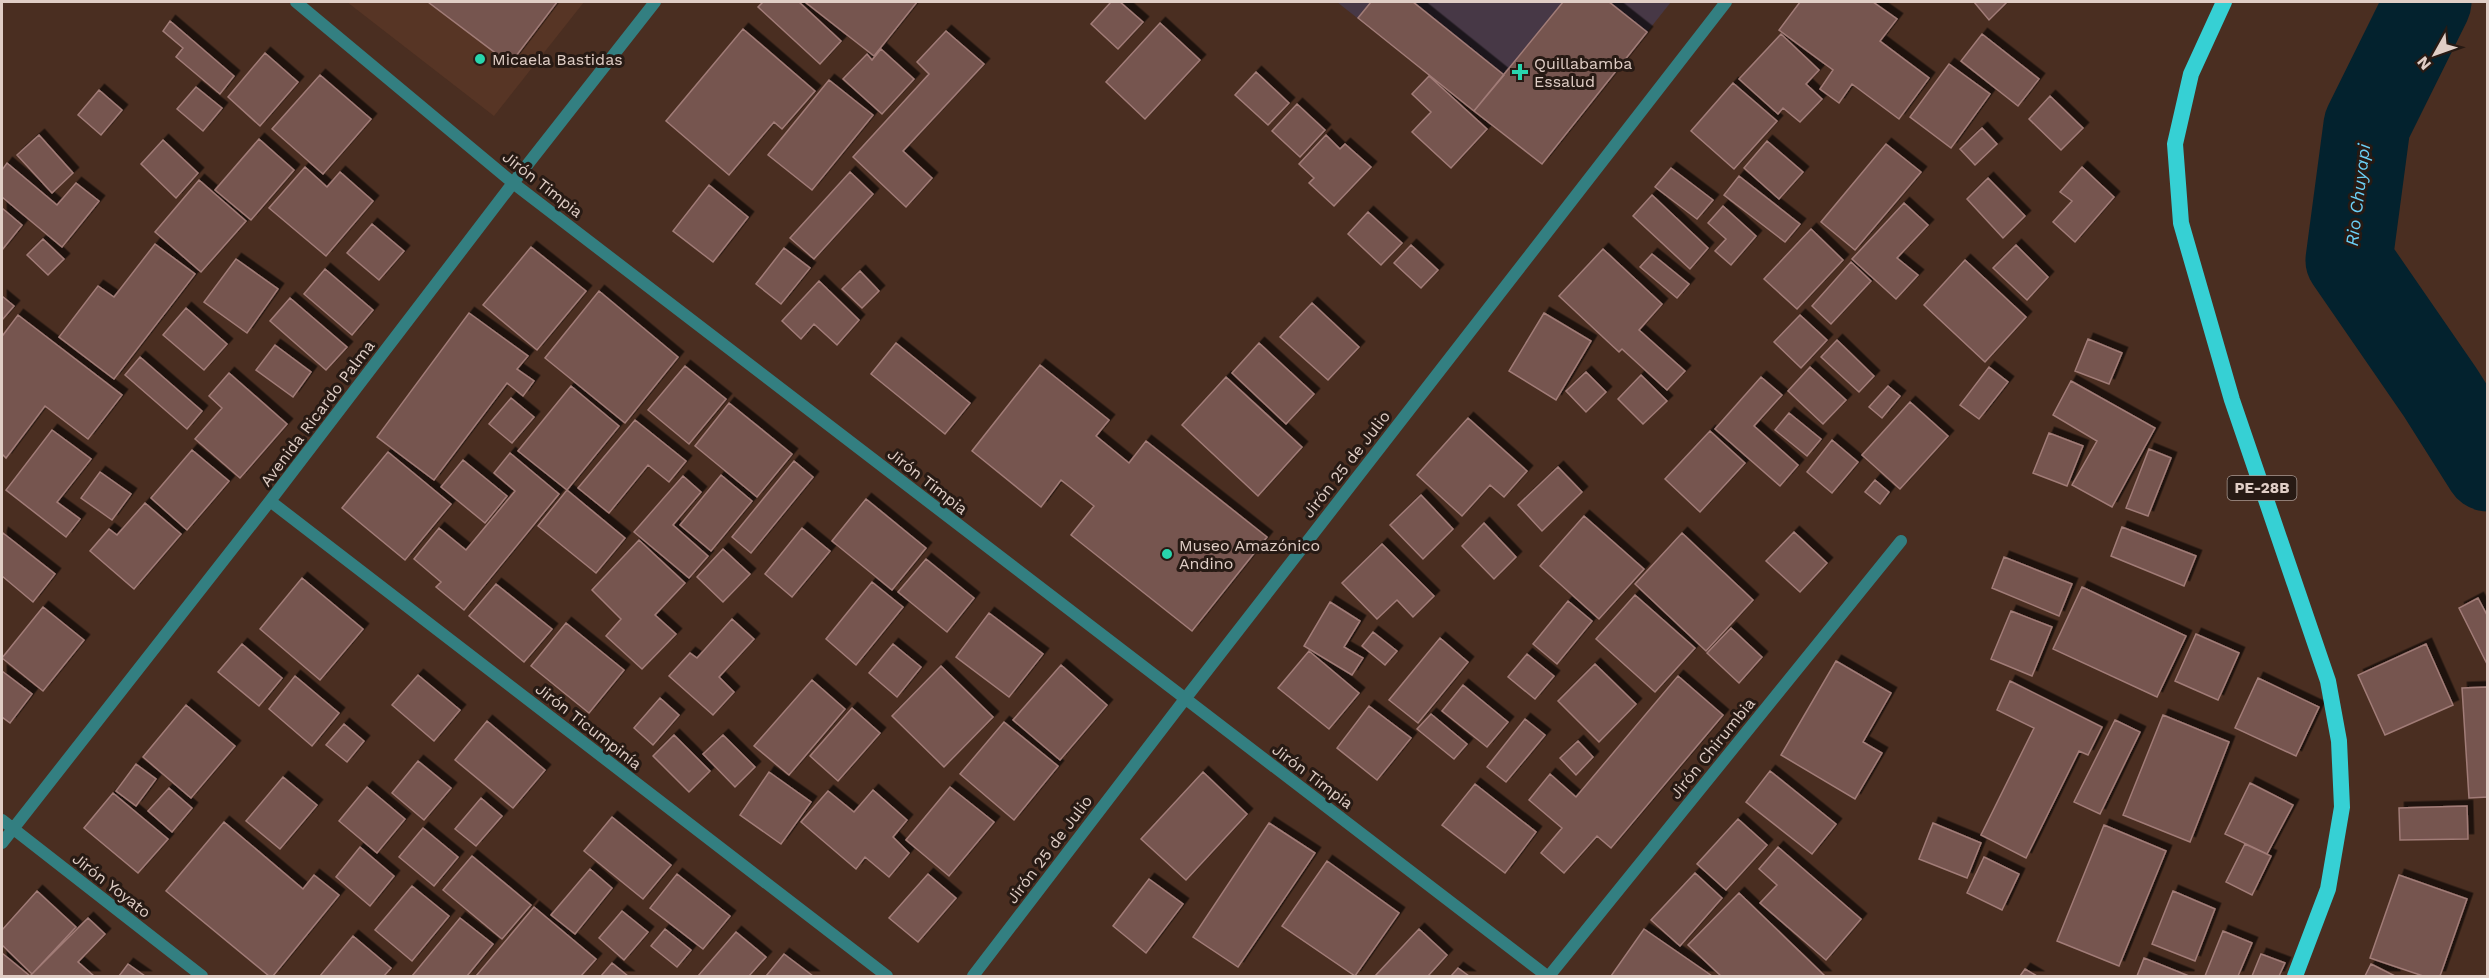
<svg xmlns="http://www.w3.org/2000/svg" width="2489" height="978" viewBox="0 0 2489 978" font-family="'Work Sans',sans-serif">
  <defs>
    <filter id="shadow"><feDropShadow dx="5.5" dy="-5.5" stdDeviation="0" flood-color="#0009"/></filter>
  </defs>
  <rect width="100%" height="100%" fill="#4a2e21"/>
  <path fill="#573525" d="M 347,2 L 584,2 L 494,116 Z"/>
  <path fill="#473846" d="M 1337,2 L 1671,2 L 1542,164 Z"/>
  <g fill="none" stroke-linecap="round" stroke-linejoin="round">
    <path stroke="#03222e" stroke-width="87" d="M 2428,2 L 2367,125 L 2349,260 L 2440,392 L 2488,468"/>
  </g>
  <path fill="#765450" stroke="#a17c77" stroke-width="1.5" filter="url(#shadow)" d="M 428,2 L 557,2 L 510,64 Z
    M 763,2 L 799,2 L 841,41 L 820,64 L 758,7 Z
    M 805,2 L 917,2 L 874,56 Z
    M 1111,2 L 1120,2 L 1143,22 L 1118,49 L 1091,24 Z
    M 1371,2 L 1413,2 L 1504,75 L 1474,111 L 1358,18 Z
    M 1563,2 L 1609,2 L 1647,32 L 1542,164 L 1474,111 Z
    M 1800,2 L 1873,2 L 1897,19 L 1880,41 L 1929,78 L 1899,119 L 1852,84 L 1839,103 L 1820,89 L 1833,70 L 1779,30 Z
    M 1974,2 L 2007,2 L 1989,20 Z
    M 170,21 L 234,76 L 220,94 L 176,57 L 183,48 L 163,31 Z
    M 1160,23 L 1200,60 L 1145,119 L 1106,82 Z
    M 743,29 L 815,91 L 782,129 L 774,122 L 729,175 L 666,121 Z
    M 946,31 L 984,64 L 903,151 L 932,178 L 906,207 L 853,157 L 929,74 L 917,62 Z
    M 1781,34 L 1819,70 L 1806,84 L 1822,99 L 1800,122 L 1783,108 L 1778,114 L 1739,79 Z
    M 1982,34 L 2039,79 L 2018,106 L 1961,61 Z
    M 881,49 L 914,79 L 882,114 L 843,79 L 867,54 L 872,60 Z
    M 265,53 L 298,82 L 260,126 L 228,97 Z
    M 1949,64 L 1990,94 L 1951,148 L 1910,117 Z
    M 1256,72 L 1289,103 L 1268,125 L 1235,95 Z
    M 320,75 L 371,119 L 323,174 L 272,129 Z
    M 1429,76 L 1487,129 L 1451,168 L 1412,132 L 1431,112 L 1412,94 Z
    M 829,80 L 873,115 L 812,190 L 768,155 Z
    M 1733,83 L 1777,121 L 1734,169 L 1691,131 Z
    M 196,87 L 222,108 L 203,131 L 177,109 Z
    M 99,90 L 122,110 L 101,135 L 78,115 Z
    M 2050,96 L 2083,128 L 2061,150 L 2029,119 Z
    M 1297,104 L 1325,130 L 1300,157 L 1272,131 Z
    M 1982,128 L 1997,144 L 1975,165 L 1960,149 Z
    M 39,135 L 73,173 L 52,193 L 17,155 Z
    M 1326,135 L 1340,149 L 1345,144 L 1371,167 L 1334,206 L 1309,183 L 1314,178 L 1299,164 Z
    M 259,139 L 294,170 L 251,220 L 215,190 Z
    M 163,140 L 198,173 L 176,198 L 141,164 Z
    M 1767,141 L 1803,172 L 1779,199 L 1744,168 Z
    M 1886,144 L 1921,172 L 1855,250 L 1821,222 Z
    M 7,163 L 57,205 L 76,183 L 99,201 L 62,247 L 2,197 L 2,170 Z
    M 305,167 L 327,187 L 340,172 L 373,201 L 326,256 L 269,208 Z
    M 2082,167 L 2114,197 L 2075,242 L 2053,222 L 2072,201 L 2060,192 Z
    M 1671,168 L 1713,200 L 1697,219 L 1655,187 Z
    M 850,172 L 873,194 L 814,259 L 790,238 Z
    M 1739,176 L 1800,224 L 1785,242 L 1724,195 Z
    M 1988,178 L 2025,216 L 2003,238 L 1967,199 Z
    M 199,180 L 246,221 L 201,272 L 155,232 Z
    M 709,185 L 748,217 L 713,262 L 673,231 Z
    M 1652,195 L 1708,248 L 1690,269 L 1633,216 Z
    M 1904,203 L 1928,225 L 1897,258 L 1918,275 L 1896,299 L 1852,259 Z
    M 1723,206 L 1756,236 L 1731,265 L 1715,251 L 1726,239 L 1708,223 Z
    M 2,208 L 22,225 L 2,250 Z
    M 1368,212 L 1402,243 L 1381,265 L 1348,234 Z
    M 372,224 L 404,251 L 379,280 L 347,253 Z
    M 1811,229 L 1843,260 L 1797,309 L 1764,279 Z
    M 43,239 L 64,259 L 48,275 L 27,255 Z
    M 155,244 L 195,274 L 114,379 L 59,337 L 98,286 L 114,297 Z
    M 1411,245 L 1438,270 L 1421,288 L 1394,263 Z
    M 2016,245 L 2048,277 L 2027,300 L 1993,268 Z
    M 531,247 L 586,291 L 537,350 L 483,305 Z
    M 784,248 L 810,268 L 781,304 L 756,284 Z
    M 1603,249 L 1662,304 L 1639,330 L 1685,371 L 1667,390 L 1622,349 L 1619,352 L 1559,296 Z
    M 1652,254 L 1689,284 L 1677,298 L 1640,267 Z
    M 236,259 L 278,289 L 247,333 L 204,302 Z
    M 1965,260 L 2026,317 L 1985,362 L 1924,305 Z
    M 1851,262 L 1871,281 L 1831,324 L 1812,306 Z
    M 325,269 L 373,310 L 352,335 L 304,294 Z
    M 860,271 L 879,291 L 862,308 L 842,289 Z
    M 819,281 L 859,320 L 837,345 L 814,324 L 801,339 L 782,321 Z
    M 599,291 L 678,357 L 625,423 L 545,358 Z
    M 2,296 L 14,306 L 2,320 Z
    M 290,298 L 347,347 L 326,370 L 270,321 Z
    M 1312,303 L 1359,347 L 1328,380 L 1280,337 Z
    M 186,308 L 227,344 L 204,370 L 163,335 Z
    M 469,313 L 528,356 L 517,369 L 534,381 L 523,396 L 507,383 L 434,480 L 377,437 Z
    M 1544,313 L 1591,341 L 1556,400 L 1509,371 Z
    M 18,315 L 122,395 L 88,439 L 45,406 L 6,458 L 2,454 L 2,334 L 3,335 Z
    M 1800,315 L 1827,340 L 1801,368 L 1774,342 Z
    M 2088,339 L 2122,353 L 2109,384 L 2075,371 Z
    M 1837,340 L 1874,376 L 1859,392 L 1821,357 Z
    M 896,343 L 970,403 L 945,434 L 871,374 Z
    M 1259,343 L 1314,394 L 1286,424 L 1232,373 Z
    M 275,345 L 311,372 L 293,397 L 256,370 Z
    M 140,357 L 202,411 L 187,429 L 125,375 Z
    M 1040,365 L 1109,420 L 1096,436 L 1129,463 L 1146,441 L 1267,537 L 1192,631 L 1071,535 L 1094,506 L 1061,480 L 1041,507 L 972,451 Z
    M 685,366 L 726,399 L 689,444 L 648,410 Z
    M 1810,367 L 1846,400 L 1823,424 L 1788,391 Z
    M 1989,367 L 2008,382 L 1979,419 L 1960,405 Z
    M 1586,372 L 1606,392 L 1586,412 L 1566,391 Z
    M 229,373 L 287,424 L 240,478 L 195,439 L 222,408 L 209,396 Z
    M 1641,375 L 1667,401 L 1643,424 L 1618,399 Z
    M 1226,377 L 1302,447 L 1258,496 L 1182,425 Z
    M 1761,377 L 1782,395 L 1754,426 L 1798,465 L 1780,486 L 1715,429 Z
    M 2071,381 L 2155,428 L 2112,507 L 2072,485 L 2097,441 L 2053,415 Z
    M 571,386 L 619,426 L 567,490 L 518,451 Z
    M 1888,386 L 1900,396 L 1882,418 L 1869,407 Z
    M 511,398 L 534,417 L 512,443 L 489,424 Z
    M 1910,402 L 1948,436 L 1900,489 L 1862,455 Z
    M 729,403 L 792,454 L 757,497 L 695,446 Z
    M 1789,413 L 1821,439 L 1807,456 L 1775,430 Z
    M 1468,418 L 1527,471 L 1504,497 L 1490,485 L 1462,516 L 1417,475 Z
    M 635,420 L 686,461 L 669,482 L 648,465 L 609,513 L 578,488 Z
    M 52,430 L 91,459 L 57,502 L 80,519 L 66,537 L 6,490 Z
    M 1710,431 L 1745,463 L 1700,512 L 1665,479 Z
    M 2049,433 L 2083,446 L 2067,486 L 2033,473 Z
    M 1832,440 L 1858,462 L 1832,493 L 1807,472 Z
    M 2149,449 L 2171,458 L 2148,516 L 2126,508 Z
    M 192,450 L 229,481 L 187,530 L 151,498 Z
    M 388,452 L 451,504 L 405,560 L 342,508 Z
    M 510,453 L 559,494 L 464,610 L 436,587 L 441,582 L 414,559 L 439,528 L 466,550 L 515,491 L 494,473 Z
    M 463,460 L 507,496 L 485,523 L 441,487 Z
    M 794,461 L 813,477 L 751,553 L 732,537 Z
    M 1558,467 L 1582,492 L 1542,531 L 1518,505 Z
    M 100,472 L 131,494 L 112,520 L 81,498 Z
    M 721,475 L 752,501 L 711,551 L 680,525 Z
    M 683,476 L 701,492 L 673,525 L 708,556 L 689,578 L 634,532 Z
    M 1875,480 L 1889,492 L 1880,504 L 1865,492 Z
    M 567,490 L 625,538 L 596,573 L 538,526 Z
    M 1421,495 L 1453,529 L 1423,559 L 1390,525 Z
    M 866,499 L 926,548 L 892,590 L 832,541 Z
    M 145,503 L 181,534 L 134,589 L 90,551 L 109,529 L 117,535 Z
    M 1584,516 L 1644,569 L 1599,619 L 1540,566 Z
    M 1484,523 L 1516,557 L 1494,579 L 1462,546 Z
    M 2122,527 L 2196,556 L 2184,586 L 2111,556 Z
    M 802,528 L 830,551 L 792,597 L 765,574 Z
    M 1794,532 L 1827,563 L 1800,592 L 1766,561 Z
    M 3,533 L 55,574 L 33,602 L 2,576 L 2,536 Z
    M 1682,533 L 1753,600 L 1706,651 L 1635,584 Z
    M 639,540 L 685,583 L 655,615 L 676,634 L 642,669 L 606,636 L 621,619 L 592,590 Z
    M 1382,544 L 1434,596 L 1413,617 L 1397,600 L 1377,619 L 1342,583 Z
    M 723,549 L 750,574 L 723,602 L 697,577 Z
    M 2004,557 L 2072,584 L 2059,616 L 1992,588 Z
    M 926,559 L 974,598 L 947,632 L 898,592 Z
    M 302,578 L 363,629 L 320,680 L 260,629 Z
    M 872,582 L 903,607 L 856,665 L 826,639 Z
    M 496,584 L 552,629 L 524,662 L 469,616 Z
    M 2082,587 L 2186,636 L 2157,697 L 2053,649 Z
    M 1635,595 L 1695,648 L 1655,692 L 1596,639 Z
    M 2478,598 L 2488,617 L 2487,664 L 2459,608 Z
    M 1568,601 L 1592,621 L 1557,664 L 1533,644 Z
    M 1330,602 L 1360,621 L 1344,647 L 1363,658 L 1352,675 L 1304,646 Z
    M 43,607 L 84,640 L 43,691 L 2,658 Z
    M 2011,611 L 2052,627 L 2032,676 L 1991,659 Z
    M 989,613 L 1043,654 L 1009,697 L 956,657 Z
    M 732,619 L 754,639 L 719,677 L 734,692 L 713,715 L 669,676 L 690,653 L 697,658 Z
    M 566,623 L 624,670 L 589,713 L 531,666 Z
    M 1731,628 L 1762,657 L 1739,683 L 1707,653 Z
    M 1373,632 L 1397,651 L 1385,665 L 1362,646 Z
    M 2196,634 L 2239,653 L 2218,700 L 2175,681 Z
    M 1440,638 L 1468,662 L 1418,723 L 1389,700 Z
    M 242,644 L 282,678 L 259,706 L 218,672 Z
    M 893,644 L 921,667 L 897,697 L 869,673 Z
    M 2426,644 L 2453,705 L 2385,735 L 2358,675 Z
    M 1309,651 L 1359,693 L 1329,729 L 1278,688 Z
    M 1527,654 L 1554,676 L 1535,699 L 1508,677 Z
    M 1836,661 L 1891,693 L 1863,742 L 1882,753 L 1855,799 L 1781,755 Z
    M 1595,664 L 1636,704 L 1599,742 L 1558,701 Z
    M 1061,665 L 1107,705 L 1060,760 L 1013,720 Z
    M 941,666 L 993,717 L 944,767 L 892,716 Z
    M 2,671 L 32,694 L 10,723 L 2,717 Z
    M 418,675 L 460,710 L 434,741 L 392,705 Z
    M 295,676 L 339,713 L 312,746 L 269,709 Z
    M 1678,676 L 1723,715 L 1611,848 L 1597,836 L 1564,873 L 1541,853 L 1562,828 L 1529,800 L 1550,774 L 1576,797 Z
    M 2258,678 L 2319,707 L 2296,756 L 2235,728 Z
    M 812,680 L 845,709 L 789,775 L 754,746 Z
    M 2010,681 L 2102,727 L 2088,755 L 2079,751 L 2026,858 L 1981,835 L 2034,728 L 1997,710 Z
    M 1463,685 L 1508,722 L 1487,747 L 1442,711 Z
    M 2488,687 L 2488,797 L 2469,798 L 2462,688 Z
    M 660,698 L 679,715 L 653,745 L 634,728 Z
    M 186,705 L 235,746 L 191,798 L 143,757 Z
    M 1369,706 L 1411,738 L 1377,780 L 1337,748 Z
    M 852,708 L 880,733 L 838,781 L 810,756 Z
    M 1431,714 L 1467,744 L 1454,759 L 1417,729 Z
    M 2163,715 L 2229,742 L 2190,842 L 2123,815 Z
    M 1525,719 L 1545,735 L 1506,782 L 1487,767 Z
    M 2115,720 L 2140,732 L 2100,814 L 2074,802 Z
    M 487,721 L 545,770 L 513,808 L 455,760 Z
    M 1004,722 L 1058,766 L 1014,820 L 960,774 Z
    M 344,724 L 364,741 L 347,762 L 326,745 Z
    M 674,735 L 710,771 L 689,792 L 653,756 Z
    M 723,735 L 755,767 L 735,787 L 703,754 Z
    M 1578,741 L 1593,757 L 1576,775 L 1560,758 Z
    M 418,761 L 451,788 L 424,820 L 392,793 Z
    M 136,764 L 156,779 L 136,806 L 116,791 Z
    M 1770,771 L 1836,824 L 1812,854 L 1746,802 Z
    M 769,772 L 811,802 L 781,844 L 740,815 Z
    M 1203,772 L 1247,814 L 1186,880 L 1141,839 Z
    M 283,777 L 317,805 L 280,849 L 246,821 Z
    M 2250,783 L 2293,805 L 2267,854 L 2225,834 Z
    M 1475,784 L 1536,832 L 1505,873 L 1442,825 Z
    M 367,787 L 405,819 L 377,853 L 339,821 Z
    M 950,787 L 994,822 L 949,876 L 906,840 Z
    M 169,788 L 192,808 L 172,832 L 148,811 Z
    M 873,790 L 907,820 L 893,837 L 909,853 L 889,877 L 865,857 L 856,869 L 801,822 L 828,791 L 854,812 Z
    M 113,793 L 168,839 L 138,873 L 84,828 Z
    M 481,798 L 502,816 L 476,846 L 455,829 Z
    M 2467,806 L 2468,839 L 2400,840 L 2399,808 Z
    M 612,817 L 671,865 L 643,899 L 584,851 Z
    M 1738,819 L 1767,845 L 1726,890 L 1697,864 Z
    M 224,822 L 303,889 L 314,875 L 339,895 L 273,976 L 269,976 L 166,891 Z
    M 1269,823 L 1315,853 L 1238,967 L 1193,937 Z
    M 1933,823 L 1981,843 L 1967,878 L 1919,859 Z
    M 2104,825 L 2166,851 L 2119,966 L 2057,941 Z
    M 423,828 L 458,857 L 434,886 L 399,857 Z
    M 2245,844 L 2271,856 L 2252,895 L 2226,882 Z
    M 360,847 L 394,876 L 370,906 L 336,877 Z
    M 1778,847 L 1861,919 L 1826,960 L 1760,903 L 1777,885 L 1759,869 Z
    M 472,856 L 531,905 L 502,939 L 443,890 Z
    M 1984,857 L 2019,874 L 2002,910 L 1967,893 Z
    M 1327,861 L 1399,913 L 1355,976 L 1282,926 Z
    M 590,869 L 612,888 L 575,934 L 551,915 Z
    M 1695,873 L 1722,898 L 1680,946 L 1651,920 Z
    M 677,874 L 730,916 L 703,949 L 650,908 Z
    M 928,874 L 956,898 L 918,942 L 889,918 Z
    M 2399,875 L 2467,899 L 2440,976 L 2423,976 L 2370,958 Z
    M 1149,879 L 1183,904 L 1146,953 L 1113,926 Z
    M 412,886 L 449,916 L 412,961 L 375,930 Z
    M 37,891 L 76,927 L 32,974 L 2,945 L 2,930 Z
    M 2173,891 L 2215,909 L 2195,961 L 2152,944 Z
    M 1739,893 L 1825,976 L 1721,976 L 1688,945 Z
    M 534,907 L 596,959 L 581,976 L 476,976 Z
    M 622,911 L 648,932 L 624,960 L 599,938 Z
    M 88,918 L 105,934 L 78,962 L 94,976 L 30,976 Z
    M 460,918 L 493,944 L 467,976 L 412,976 Z
    M 665,929 L 691,950 L 677,967 L 651,946 Z
    M 1419,929 L 1447,955 L 1428,976 L 1375,976 Z
    M 1644,929 L 1712,976 L 1611,976 Z
    M 2223,931 L 2252,943 L 2238,976 L 2205,976 Z
    M 736,932 L 766,957 L 749,976 L 698,976 Z
    M 353,936 L 391,968 L 384,976 L 320,976 Z
    M 2,953 L 30,976 L 2,976 Z
    M 784,954 L 813,976 L 766,976 Z
    M 2261,954 L 2285,963 L 2279,976 L 2252,976 Z
    M 2144,958 L 2189,976 L 2137,976 Z
    M 612,963 L 628,976 L 601,976 Z
    M 128,964 L 145,976 L 119,976 Z
    M 2371,964 L 2395,976 L 2365,976 Z
    M 1458,968 L 1469,976 L 1451,976 Z
    M 2025,969 L 2037,976 L 2020,976 Z"/>
  <g fill="none" stroke-linecap="round" stroke-linejoin="round">
    <path stroke="#337f81" stroke-width="12" d="M 296,2 L 513,183 L 1547,976
      M 270,501 L 887,976
      M 2,820 L 202,976
      M 2,843 L 270,501 L 513,183 L 655,2
      M 973,976 L 1185,699 L 1726,2
      M 1549,976 L 1901,541"/>
    <path stroke="#36d0d4" stroke-width="16" d="M 2224,2 L 2191,74 L 2175,144 L 2181,223 L 2232,400 L 2328,681 L 2339,741 L 2342,807 L 2328,889 L 2295,976"/>
  </g>
  <g fill="#28d5ad" stroke="#271a14" stroke-width="2">
    <circle cx="480" cy="59" r="6"/>
    <path d="M1517 63h6v6h6v6h-6v6h-6v-6h-6v-6h6z"/>
    <circle cx="1167" cy="554" r="6"/>
  </g>
  <g text-anchor="middle" stroke-width="6" stroke-linejoin="round" paint-order="stroke">
    <rect fill="#271a14" stroke="#a89891" stroke-width="1.5" x="2227.5" y="476" width="69" height="24" rx="4.5"/>
    <g font-size="15" font-weight="bold" fill="#e0cec6">
      <text x="2262" y="493">PE-28B</text>
    </g>
    <g font-size="16" fill="#e0cec6" stroke="#271a14" text-anchor="start">
      <text x="492" y="65">Micaela Bastidas</text>
      <text x="1534" y="69">Quillabamba<tspan x="1534" dy="18">Essalud</tspan></text>
      <text x="1179" y="551">Museo Amazónico<tspan x="1179" dy="18">Andino</tspan></text>
    </g>
    <g font-size="16" fill="#e0cec6" stroke="#271a14">
      <text transform="translate(543 184) rotate(38)" y="6">Jirón Timpia</text>
      <text transform="translate(317 413) rotate(-53)" y="6">Avenida Ricardo Palma</text>
      <text transform="translate(1346 464) rotate(-52)" y="6">Jirón 25 de Julio</text>
      <text transform="translate(928 481) rotate(38)" y="6">Jirón Timpia</text>
      <text transform="translate(589 726) rotate(38)" y="6">Jirón Ticumpinía</text>
      <text transform="translate(1712 748) rotate(-51)" y="6">Jirón Chirumbia</text>
      <text transform="translate(1313 776) rotate(37)" y="6">Jirón Timpia</text>
      <text transform="translate(1049 849) rotate(-53)" y="6">Jirón 25 de Julio</text>
      <text transform="translate(112 885) rotate(38)" y="6">Jirón Yoyato</text>
    </g>
    <g font-size="18" font-style="italic" fill="#6bcff5" stroke="#271a14">
      <text transform="translate(2358 195) rotate(-83)" y="6">Rio Chuyapi</text>
    </g>
  </g>
  <rect width="2489" height="978" fill="none" stroke="#e0cec6" stroke-width="6"/>
  <g transform="translate(2435 54) rotate(230)" stroke="#271a14" stroke-width="4.5" paint-order="stroke">
  <path d="M0-4.5L10 22L0 15L-10 22Z" fill="#e0cec6"/>
  <text y="-9" font-size="16" font-weight="bold" text-anchor="middle" fill="#e0cec6">N</text>
  </g>
</svg>
